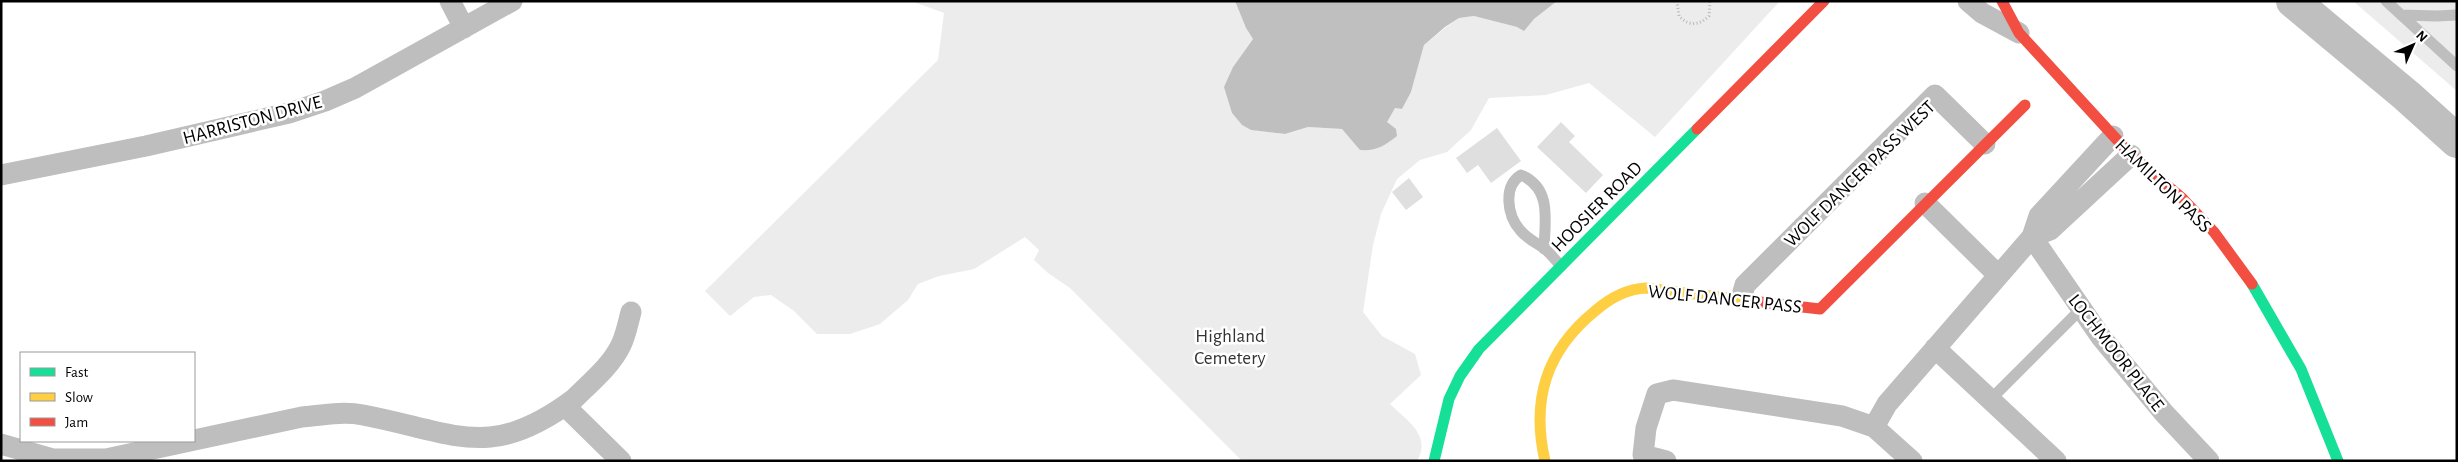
<svg xmlns="http://www.w3.org/2000/svg" width="2458" height="462" viewBox="0 0 2458 462" font-family="'Alegreya Sans',sans-serif">
  <rect width="100%" height="100%" fill="#fff"/>
  <path fill="#ececec" d="M 911,1 L 1235,1 L 1246,28 L 1253,39 L 1233,67 L 1232,113 L 1242,125 L 1251,130 L 1285,134 L 1308,127 L 1342,129 L 1360,149 L 1386,122 L 1395,108 L 1402,109 L 1411,92 L 1424,45 L 1445,28 L 1459,18 L 1474,16 L 1517,27 L 1534,19 L 1557,1 L 1780,1 L 1655,137 L 1589,83 L 1546,95 L 1489,98 L 1471,130 L 1447,152 L 1420,160 L 1397,179 L 1381,214 L 1373,245 L 1363,312 L 1382,336 L 1415,354 L 1421,375 L 1390,404 C 1407,421 1432,435 1417,461 L 1242,461 L 1070,288 L 1048,273 L 1034,260 L 1039,250 L 1025,237 L 974,269 L 939,276 L 918,284 L 908,300 L 880,324 L 850,334 L 817,334 L 794,311 L 771,295 L 754,297 L 730,316 L 705,291 L 938,60 L 944,13 Z
    M 2353,1 L 2457,1 L 2457,91 Z"/>
  <path fill="#bfbfbf" d="M 1235,1 L 1557,1 L 1534,19 L 1524,31 L 1517,27 L 1474,16 L 1459,18 L 1445,27 L 1424,45 L 1411,92 L 1402,109 L 1395,108 L 1387,122 L 1396,129 L 1397,136 C 1384,146 1377,151 1360,150 L 1342,129 L 1308,127 L 1285,134 L 1251,130 L 1242,125 L 1232,113 L 1224,87 L 1233,67 L 1253,39 L 1246,28 Z"/>
  <g fill="none" stroke-linecap="round" stroke-linejoin="round">
    <path stroke="#bfbfbf" stroke-width="34" d="M 2293,1 L 2407,96 L 2457,141"/>
  </g>
  <path fill="#dfdfdf" d="M 1561,122 L 1575,136 L 1569,142 L 1603,175 L 1586,193 L 1537,147 Z
    M 1497,128 L 1521,161 L 1491,183 L 1478,165 L 1467,173 L 1456,158 Z
    M 1409,178 L 1423,197 L 1406,210 L 1392,192 Z"/>
  <g fill="none" stroke-linecap="round" stroke-linejoin="round">
    <path stroke="#b9b9b9" stroke-width="3" stroke-dasharray="1 2.5" stroke-linecap="butt" d="M 1677,1 L 1679,16 C 1688,26 1699,26 1709,16 L 1710,1"/>
    <path stroke="#bebebe" stroke-width="11" d="M 2386,1 L 2457,66
      M 2401,15 L 2437,16 L 2457,15
      M 1544,249 C 1545,220 1552,188 1521,175 C 1503,186 1507,215 1520,230 C 1527,239 1537,243 1545,249 C 1551,254 1556,261 1561,266
      M 1991,399 L 2081,309"/>
    <path stroke="#bebebe" stroke-width="21" d="M 450,1 L 464,28
      M 1968,1 L 1982,13 L 2019,33
      M 1,175 L 146,146 L 289,113 L 325,101 L 355,88 L 512,1
      M 1925,203 L 1998,275
      M 2032,237 L 2101,337 L 2164,413 L 2209,461
      M 2032,237 L 2050,230 L 2131,155
      M 1741,299 L 1745,285 L 1935,95 L 1985,144
      M 1935,348 L 2056,461
      M 566,407 L 621,461
      M 1874,427 L 1887,404 L 2032,237 L 2039,216 L 2113,136
      M 1,444 L 53,459 L 106,459 L 302,417 C 322,415 344,411 363,415 C 457,433 490,462 574,399 C 590,383 611,366 621,345 C 626,335 628,323 631,312
      M 1666,461 L 1643,455 L 1646,428 L 1657,394 L 1673,390 L 1842,416 L 1874,427 L 1912,461"/>
    <path stroke="#16e098" stroke-width="11" d="M 2252,284 L 2301,369 L 2338,461
      M 1434,461 L 1449,399 L 1460,376 L 1479,349 L 1697,129"/>
    <path stroke="#ffcf43" stroke-width="11" d="M 1545,461 C 1531,400 1546,351 1595,311 C 1610,298 1626,289 1646,288 L 1760,302"/>
    <path stroke="#f24e42" stroke-width="11" d="M 2002,1 L 2019,33 L 2131,155 L 2182,198 L 2214,232 L 2252,284
      M 1697,129 L 1824,1
      M 1760,302 L 1820,309 L 2025,105"/>
  </g>
  <g text-anchor="middle" stroke-width="5" stroke-linejoin="round" paint-order="stroke">
    <g font-size="19" fill="#000" stroke="#fff">
      <text transform="translate(252 119) rotate(-15)" y="7">HARRISTON DRIVE</text>
      <text transform="translate(1859 173) rotate(-44)" y="7">WOLF DANCER PASS WEST</text>
      <text transform="translate(2164 185) rotate(44)" y="7">HAMILTON PASS</text>
      <text transform="translate(1596 206) rotate(-45)" y="7">HOOSIER ROAD</text>
      <text transform="translate(1725 298) rotate(6)" y="7">WOLF DANCER PASS</text>
      <text transform="translate(2117 352) rotate(52)" y="7">LOCHMOOR PLACE</text>
    </g>
    <g font-size="19" fill="#333" stroke="#fff">
      <text x="1230" y="342">Highland<tspan x="1230" dy="22">Cemetery</tspan></text>
    </g>
  </g>
  <rect width="2458" height="462" fill="none" stroke="#000000" stroke-width="5"/>
  <rect x="20" y="352" width="175" height="90" fill="#ffffff" stroke="#999999"/>
  <rect x="30" y="368" width="25" height="8" fill="#16e098" stroke="#999999"/>
  <text x="65" y="377" font-size="15" fill="#000000">Fast</text>
  <rect x="30" y="393" width="25" height="8" fill="#ffcf43" stroke="#999999"/>
  <text x="65" y="402" font-size="15" fill="#000000">Slow</text>
  <rect x="30" y="418" width="25" height="8" fill="#f24e42" stroke="#999999"/>
  <text x="65" y="427" font-size="15" fill="#000000">Jam</text>
  <g transform="translate(2413 45) rotate(45)" stroke="#ffffff" stroke-width="4" paint-order="stroke">
  <path d="M0-4L9 19L0 12L-9 19Z" fill="#000000"/>
  <text y="-8" font-size="14" font-weight="bold" text-anchor="middle" fill="#000000">N</text>
  </g>
</svg>
